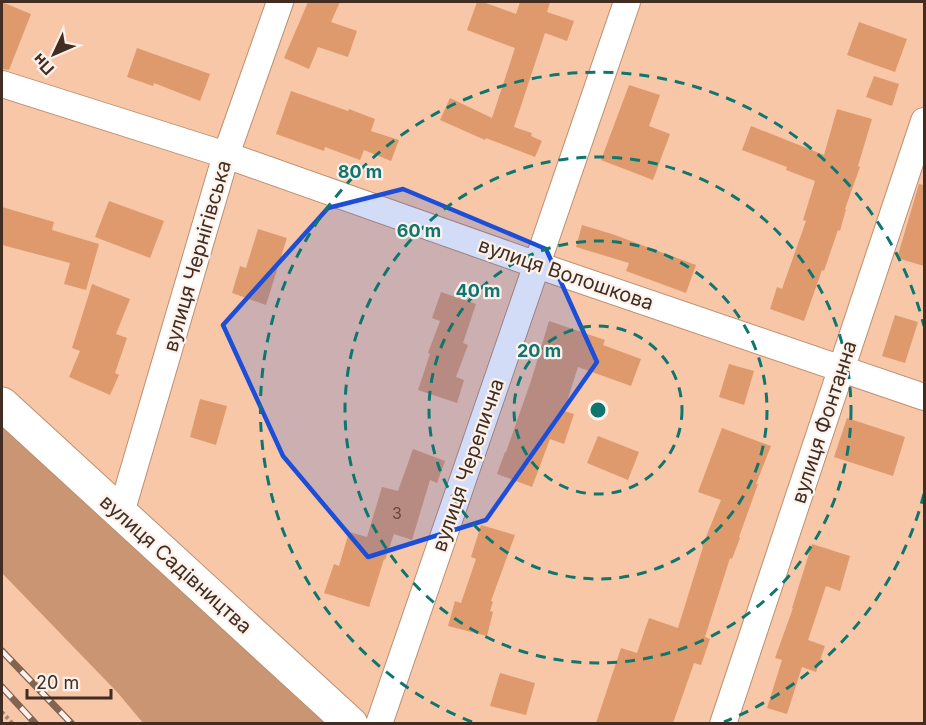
<svg xmlns="http://www.w3.org/2000/svg" width="926" height="725" viewBox="0 0 926 725" font-family="Inter,sans-serif">
  <rect width="100%" height="100%" fill="#f8c7a7"/>
  <path fill="#c99573" d="M 2,420 L 333,723 L 143,723 L 118,693 L 2,573 Z"/>
  <path fill="#de9a6d" d="M 2,2 L 31,14 L 9,70 L 2,69 Z
    M 308,2 L 340,2 L 331,22 L 357,31 L 348,57 L 318,47 L 309,69 L 284,58 Z
    M 477,2 L 483,2 L 516,14 L 520,2 L 550,2 L 547,12 L 574,21 L 567,41 L 545,33 L 514,127 L 532,133 L 531,136 L 542,141 L 535,157 L 486,138 L 485,140 L 440,120 L 450,98 L 492,118 L 515,48 L 467,30 Z
    M 859,22 L 907,39 L 895,72 L 847,55 Z
    M 137,48 L 210,74 L 200,101 L 154,83 L 153,86 L 127,77 Z
    M 874,76 L 899,84 L 892,106 L 866,97 Z
    M 629,85 L 660,95 L 649,126 L 670,134 L 653,180 L 601,160 Z
    M 291,91 L 348,111 L 349,109 L 375,119 L 371,131 L 399,140 L 391,161 L 364,150 L 360,160 L 325,147 L 324,151 L 276,134 Z
    M 837,109 L 872,119 L 858,166 L 860,167 L 845,209 L 846,209 L 840,231 L 838,230 L 824,271 L 822,270 L 804,321 L 770,309 L 777,287 L 782,289 L 806,221 L 803,220 L 815,181 L 786,170 L 787,167 L 742,150 L 751,126 L 824,155 Z
    M 919,184 L 924,185 L 924,266 L 897,258 Z
    M 109,201 L 164,221 L 150,258 L 95,237 Z
    M 2,207 L 54,222 L 52,230 L 99,244 L 86,290 L 64,284 L 70,263 L 2,245 Z
    M 582,225 L 612,234 L 696,265 L 686,293 L 626,271 L 629,263 L 576,247 Z
    M 258,229 L 287,238 L 266,305 L 232,293 L 240,266 L 246,268 Z
    M 92,284 L 130,299 L 116,334 L 127,338 L 115,373 L 119,375 L 110,395 L 69,377 L 80,351 L 72,348 Z
    M 441,292 L 476,304 L 463,343 L 468,345 L 456,377 L 464,380 L 457,403 L 418,390 L 430,354 L 428,353 L 440,321 L 432,318 Z
    M 895,315 L 918,322 L 905,363 L 882,356 Z
    M 549,321 L 605,340 L 603,345 L 641,359 L 631,386 L 578,367 L 564,411 L 574,414 L 564,444 L 550,439 L 532,487 L 497,474 L 505,452 L 506,452 L 531,381 Z
    M 729,364 L 754,371 L 744,405 L 719,397 Z
    M 200,399 L 227,406 L 216,445 L 190,437 Z
    M 847,418 L 905,437 L 893,476 L 834,457 Z
    M 722,428 L 771,446 L 756,484 L 758,484 L 739,537 L 740,538 L 732,559 L 730,558 L 705,637 L 710,639 L 701,665 L 694,663 L 673,723 L 596,723 L 621,648 L 637,653 L 649,618 L 678,628 L 703,547 L 702,547 L 721,500 L 698,492 Z
    M 598,436 L 639,452 L 628,480 L 587,463 Z
    M 413,449 L 445,461 L 437,483 L 430,480 L 412,540 L 394,534 L 385,560 L 384,559 L 369,607 L 324,593 L 334,564 L 339,566 L 349,532 L 367,537 L 382,487 L 398,491 Z
    M 481,525 L 515,535 L 491,601 L 493,602 L 490,611 L 493,612 L 487,636 L 448,626 L 455,601 L 461,603 L 476,559 L 471,557 Z
    M 812,544 L 850,556 L 840,591 L 826,586 L 808,640 L 825,646 L 816,672 L 802,667 L 787,714 L 767,708 L 782,660 L 775,658 L 793,608 L 792,608 Z
    M 500,673 L 535,683 L 526,715 L 490,706 Z"/>
  <g fill="none" stroke-linecap="round" stroke-linejoin="round">
    <g stroke="#bd8f70" stroke-width="28">
      <path id="street" d="M 2,84 L 226,155 L 537,265 L 924,397
        M 121,513 L 226,155 L 280,2
        M 379,724 L 627,2
        M 723,724 L 924,121"/>
    </g>
    <g stroke="#bd8f70" stroke-width="35">
      <path id="secondary" d="M 2,404 L 351,724"/>
    </g>
    <path stroke="#a7836c" stroke-width="4" stroke-dasharray="3 3" stroke-linecap="butt" d="M 2,712 L 13,724"/>
    <use href="#street" stroke="#fff" stroke-width="26"/>
    <use href="#secondary" stroke="#fff" stroke-width="33"/>
    <g stroke="#826451" stroke-width="7">
      <path id="rail" d="M 2,651 L 72,724
        M 2,687 L 36,724"/>
    </g>
    <use href="#rail" stroke="#fcf1eb" stroke-width="4.5" stroke-dasharray="14" stroke-linecap="butt"/>
  </g>
  <path fill="#1d4ed8" fill-opacity="0.2" stroke="#1d4ed8" stroke-width="4.5" stroke-linejoin="round" d="M 403,189 L 546,249 L 597,362 L 486,520 L 368,557 L 283,456 L 223,325 L 328,208 Z"/>
  <g fill="none" stroke="#0f766e" stroke-width="3" stroke-dasharray="10 8">
    <circle cx="598" cy="410" r="84"/>
    <circle cx="598" cy="410" r="169"/>
    <circle cx="598" cy="410" r="253"/>
    <path d="M924 494A337 337 0 0 1 724 722M472 722A337 337 0 1 1 924 326"/>
  </g>
  <g text-anchor="middle" stroke-width="4.5" stroke-linejoin="round" paint-order="stroke">
    <g font-size="16" fill="#684834">
      <text x="397" y="519">3</text>
    </g>
    <g font-size="20" fill="#412d21" stroke="#fcf1eb">
      <text transform="translate(197 256) rotate(-74)" y="7">вулиця Чернігівська</text>
      <text transform="translate(566 274) rotate(19)" y="7">вулиця Волошкова</text>
      <text transform="translate(824 422) rotate(-72)" y="7">вулиця Фонтанна</text>
      <text transform="translate(468 465) rotate(-71)" y="7">вулиця Черепична</text>
      <text transform="translate(176 564) rotate(42)" y="7">вулиця Садівництва</text>
    </g>
  </g>
  <circle cx="598" cy="410" r="9" fill="#0f766e" stroke="#fcf1eb" stroke-width="3"/>
  <g font-size="18" text-anchor="middle" font-weight="bold" fill="#0f766e" stroke="#fcf1eb" stroke-width="4.5" stroke-linejoin="round" paint-order="stroke">
    <text x="360" y="178">80 m</text>
    <text x="419" y="237">60 m</text>
    <text x="478" y="297">40 m</text>
    <text x="539" y="357">20 m</text>
  </g>
  <rect width="926" height="725" fill="none" stroke="#412d21" stroke-width="6"/>
  <g transform="translate(54 54) rotate(226)" stroke="#fcf1eb" stroke-width="4.5" paint-order="stroke">
  <path d="M0-4.5L10 22L0 15L-10 22Z" fill="#412d21"/>
  <text y="-9" font-size="16" font-weight="bold" text-anchor="middle" fill="#412d21">Пн</text>
  </g>
  <path d="M27 689v9h84v-9" fill="none" stroke="#412d21" stroke-width="3"/>
  <text x="36" y="689" font-size="18" fill="#412d21" stroke="#fcf1eb" stroke-width="4.5" paint-order="stroke">20 m</text>
</svg>
